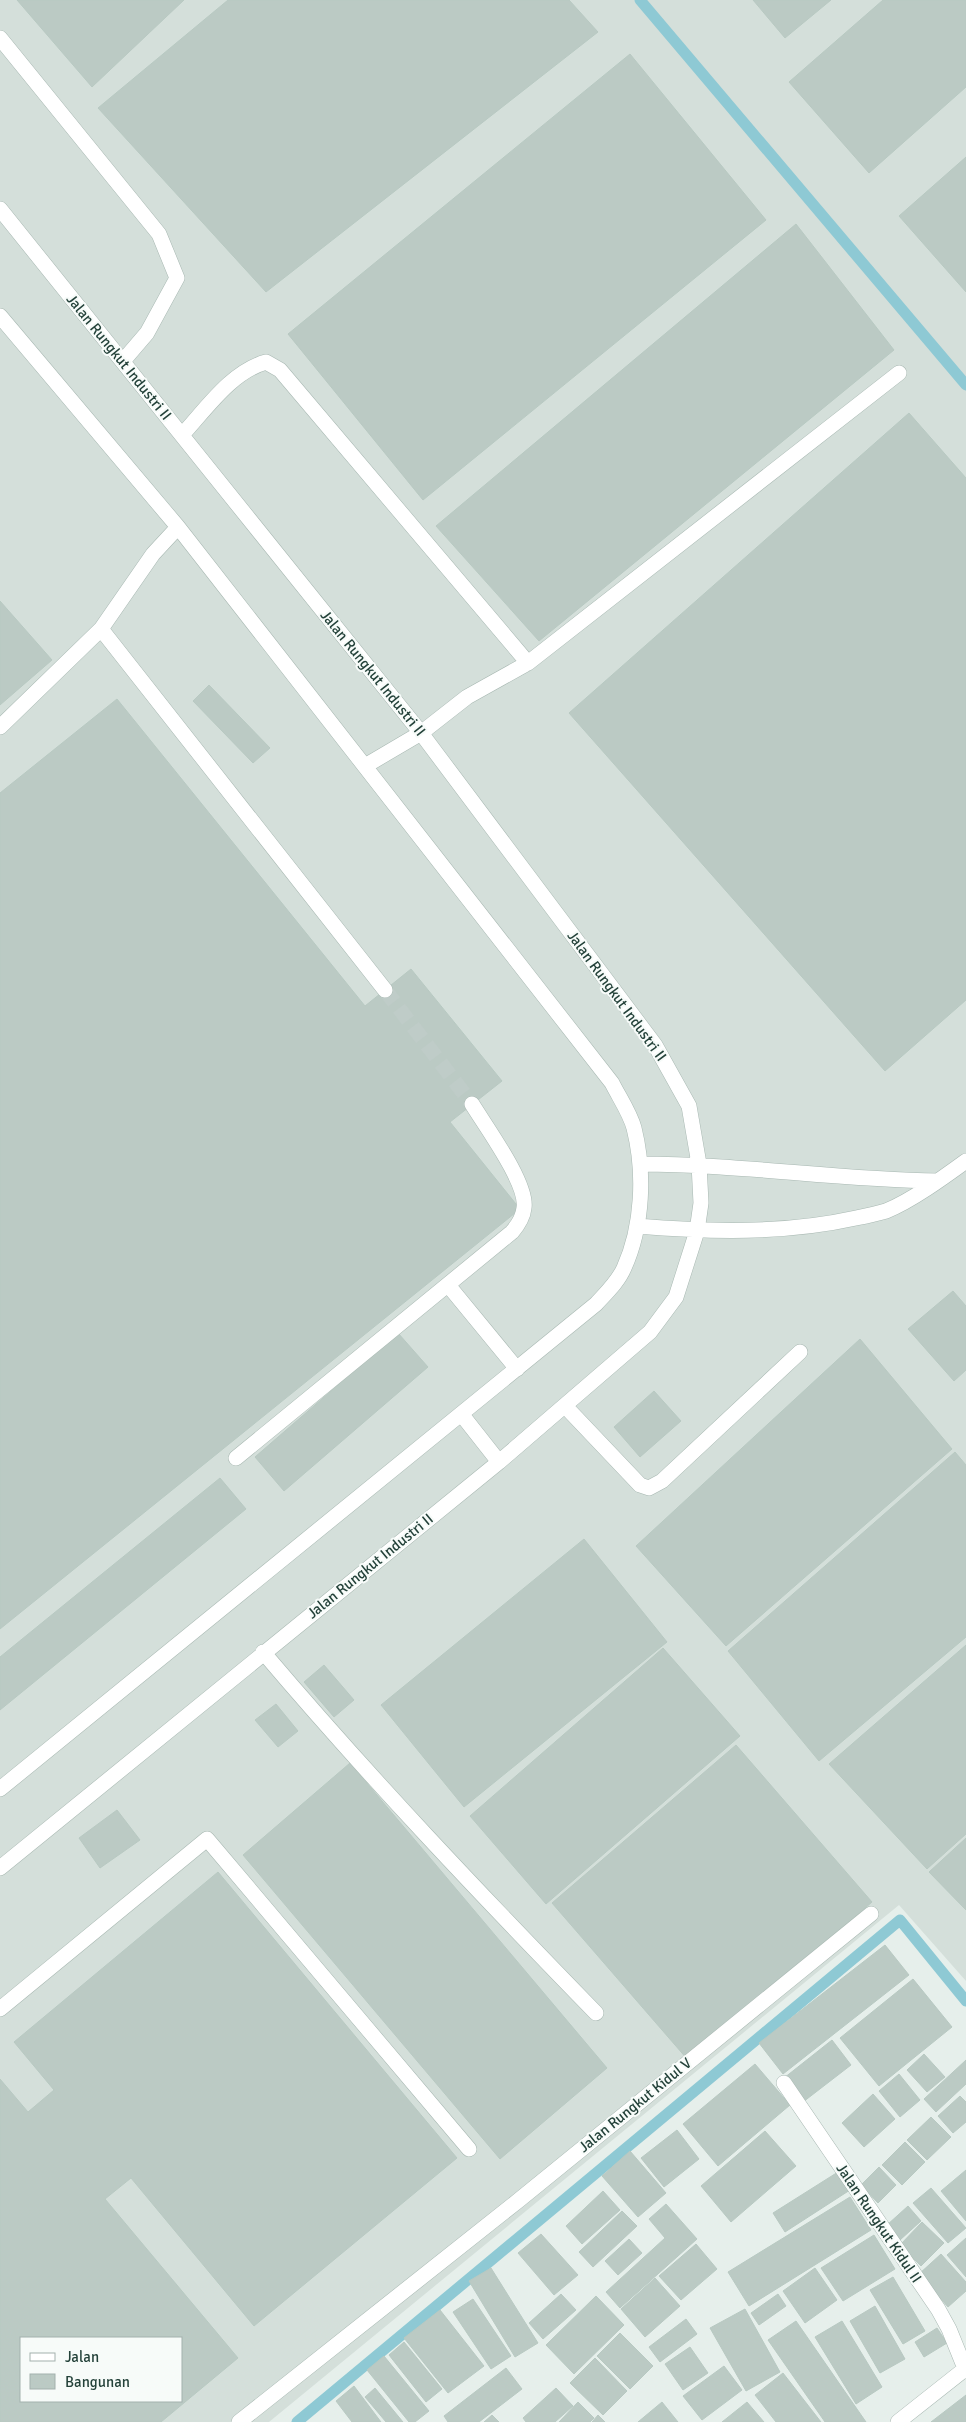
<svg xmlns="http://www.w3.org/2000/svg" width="966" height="2422" viewBox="0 0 966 2422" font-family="Signika,sans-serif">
  <rect width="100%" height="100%" fill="#e6efeb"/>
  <path fill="#d4dfda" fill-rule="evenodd" d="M 0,0 L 966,0 L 966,1981 L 899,1905 L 269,2422 L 0,2422 ZM 21,2338 L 181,2338 L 181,2401 L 21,2401 Z"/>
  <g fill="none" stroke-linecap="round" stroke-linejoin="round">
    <path stroke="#8ec9d4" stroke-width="11" d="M 640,0 L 966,385
      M 297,2422 L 900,1920 L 966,2001"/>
  </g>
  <path fill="#bbcac4" stroke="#b8c9c2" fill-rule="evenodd" d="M 17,0 L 184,0 L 92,87 Z
    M 228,0 L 569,0 L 598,32 L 266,292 L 98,108 Z
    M 753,0 L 831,0 L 785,38 Z
    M 883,0 L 966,0 L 966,87 L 869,173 L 789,82 Z
    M 630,54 L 766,220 L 423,500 L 288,334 Z
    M 966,157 L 966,292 L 899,216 Z
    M 796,224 L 894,350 L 539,641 L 436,526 Z
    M 909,413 L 966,478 L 966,1000 L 885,1071 L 569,713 Z
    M 0,601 L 52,660 L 0,705 Z
    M 209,685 L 270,748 L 253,763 L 193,701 Z
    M 117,699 L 365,1006 L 411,969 L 502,1081 L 450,1122 L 520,1209 L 0,1629 L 0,793 Z
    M 953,1291 L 966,1306 L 966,1370 L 954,1381 L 908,1329 Z
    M 398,1333 L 428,1367 L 284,1491 L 255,1457 Z
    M 860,1339 L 952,1449 L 726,1646 L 636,1546 Z
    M 654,1391 L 681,1421 L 640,1457 L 614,1427 Z
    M 955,1452 L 966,1465 L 966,1637 L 819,1761 L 728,1651 Z
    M 220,1478 L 246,1509 L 0,1710 L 0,1657 Z
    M 584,1539 L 667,1642 L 464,1807 L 381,1705 Z
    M 966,1645 L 966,1834 L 927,1869 L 829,1764 Z
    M 663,1648 L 740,1736 L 546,1904 L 470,1816 Z
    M 324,1665 L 354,1700 L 334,1717 L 304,1682 Z
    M 276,1704 L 298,1731 L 278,1747 L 255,1720 Z
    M 736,1745 L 872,1902 L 688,2060 L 552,1903 Z
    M 350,1763 L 607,2068 L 500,2159 L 243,1855 Z
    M 117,1810 L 140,1840 L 100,1868 L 79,1838 Z
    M 966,1838 L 966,1910 L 929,1872 Z
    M 218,1872 L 457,2158 L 254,2326 L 131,2178 L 105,2199 L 238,2358 L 161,2422 L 0,2422 L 0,2079 L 28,2112 L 54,2090 L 14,2042 ZM 21,2338 L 181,2338 L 181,2401 L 21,2401 Z
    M 885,1945 L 909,1975 L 783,2074 L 759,2043 Z
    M 913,1979 L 952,2027 L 879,2086 L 840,2038 Z
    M 832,2040 L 851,2065 L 803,2102 L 784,2078 Z
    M 924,2054 L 945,2077 L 927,2092 L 907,2070 Z
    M 966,2060 L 966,2084 L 936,2112 L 924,2099 Z
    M 755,2064 L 790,2105 L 718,2166 L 683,2124 Z
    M 899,2074 L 920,2100 L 900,2117 L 879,2091 Z
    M 873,2094 L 895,2119 L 864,2147 L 842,2123 Z
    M 960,2096 L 966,2102 L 966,2122 L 953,2133 L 938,2116 Z
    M 931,2117 L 951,2137 L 927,2160 L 907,2140 Z
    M 677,2130 L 699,2159 L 664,2187 L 641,2158 Z
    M 765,2131 L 796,2166 L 731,2222 L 701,2186 Z
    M 905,2142 L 925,2162 L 902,2185 L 882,2165 Z
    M 630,2151 L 666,2193 L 638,2217 L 602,2176 Z
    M 879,2167 L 896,2185 L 878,2203 L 861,2185 Z
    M 966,2170 L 966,2221 L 941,2191 Z
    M 838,2172 L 850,2190 L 785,2232 L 773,2213 Z
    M 931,2188 L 966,2228 L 948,2243 L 913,2203 Z
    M 603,2191 L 620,2210 L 582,2244 L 566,2226 Z
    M 850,2197 L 871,2230 L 749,2306 L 728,2272 Z
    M 666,2204 L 697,2239 L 620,2308 L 606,2292 L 665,2238 L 649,2219 Z
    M 908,2206 L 921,2221 L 900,2240 L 887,2225 Z
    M 622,2211 L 637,2226 L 593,2267 L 579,2252 Z
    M 922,2222 L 944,2243 L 921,2266 L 900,2245 Z
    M 541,2234 L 578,2275 L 554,2295 L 518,2253 Z
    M 874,2235 L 895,2269 L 843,2301 L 821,2268 Z
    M 966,2238 L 966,2277 L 947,2255 Z
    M 629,2239 L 642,2253 L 618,2275 L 605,2261 Z
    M 696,2244 L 717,2269 L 681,2300 L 659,2276 Z
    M 941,2254 L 966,2282 L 966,2291 L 948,2307 L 919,2274 Z
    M 491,2268 L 538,2343 L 515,2357 L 469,2281 Z
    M 815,2268 L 837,2300 L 805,2323 L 783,2291 Z
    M 893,2277 L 925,2331 L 903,2344 L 870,2290 Z
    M 655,2278 L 680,2306 L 645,2337 L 621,2309 Z
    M 561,2294 L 576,2310 L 543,2339 L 529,2323 Z
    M 778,2294 L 786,2306 L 759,2325 L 751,2313 Z
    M 596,2296 L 624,2325 L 574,2374 L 546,2345 Z
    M 473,2299 L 511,2356 L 491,2369 L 453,2312 Z
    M 875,2306 L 905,2359 L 880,2373 L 850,2321 Z
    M 745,2309 L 780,2372 L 746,2391 L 710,2328 Z
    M 440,2310 L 484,2366 L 448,2393 L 404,2338 Z
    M 686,2319 L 697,2334 L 660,2362 L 649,2347 Z
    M 796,2321 L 866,2422 L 825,2422 L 768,2340 Z
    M 842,2321 L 882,2387 L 856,2404 L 815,2337 Z
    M 937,2328 L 947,2343 L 924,2357 L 915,2342 Z
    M 620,2333 L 653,2366 L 630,2389 L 597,2356 Z
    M 404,2342 L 442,2389 L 426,2402 L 389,2355 Z
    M 690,2347 L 708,2373 L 683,2390 L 665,2364 Z
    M 384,2356 L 429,2411 L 415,2422 L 409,2422 L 367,2370 Z
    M 595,2358 L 627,2391 L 603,2415 L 570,2383 Z
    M 724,2366 L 742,2390 L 702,2420 L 683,2396 Z
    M 506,2368 L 522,2389 L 479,2422 L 448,2422 L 444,2416 Z
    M 783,2373 L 821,2422 L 776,2422 L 755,2395 Z
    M 354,2386 L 381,2422 L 352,2422 L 336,2401 Z
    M 375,2388 L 403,2422 L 386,2422 L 365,2397 Z
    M 556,2388 L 573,2406 L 555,2422 L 526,2422 L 523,2418 Z
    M 966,2395 L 966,2422 L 931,2422 Z
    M 578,2402 L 594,2418 L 590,2422 L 559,2422 Z
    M 662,2402 L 678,2422 L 638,2422 Z
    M 747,2402 L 764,2422 L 722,2422 Z
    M 492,2415 L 499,2422 L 484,2422 Z
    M 598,2415 L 605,2422 L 592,2422 Z"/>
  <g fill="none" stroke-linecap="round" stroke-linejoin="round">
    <path stroke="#bfccc8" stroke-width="15" stroke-dasharray="15 8" stroke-linecap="butt" d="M 385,990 L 472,1104"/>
    <g stroke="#a8b8b2" stroke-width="16">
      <path id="minor" d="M 0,38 L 159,234 L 177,278 L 147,333 L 123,361
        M 0,209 L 421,733 L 655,1045 L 689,1106 L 699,1164 L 701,1203 L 697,1231 L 676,1297 L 650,1332 L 499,1462 L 0,1868
        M 0,316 L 178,527 L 612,1083 C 619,1097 630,1113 634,1128 C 645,1172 643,1226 624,1268 C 618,1282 606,1293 596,1304 L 0,1789
        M 182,435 C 206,409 231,372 266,362 L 280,370 L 528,663 L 467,697 L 421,733 L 365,766
        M 101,629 L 385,990
        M 528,663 L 899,373
        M 0,727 L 101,629 L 153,554 L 178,527
        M 640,1164 C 740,1164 838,1180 937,1181
        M 637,1226 C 710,1232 784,1234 856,1218 C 866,1216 876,1214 886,1211 C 911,1201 944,1177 966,1161
        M 448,1285 L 517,1369
        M 565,1406 L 640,1485 L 649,1488 L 662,1481 L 800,1352
        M 462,1415 L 499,1462
        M 236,1458 L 512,1232 C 518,1225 523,1218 524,1208 C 528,1184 486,1127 472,1104
        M 263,1652 C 369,1777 482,1896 596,2013
        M 0,2009 L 207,1839 L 469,2149
        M 784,2083 L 938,2309 L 949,2329 L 966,2371
        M 239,2422 L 519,2200 L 871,1914
        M 898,2422 L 965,2369"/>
    </g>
    <use href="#minor" stroke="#fff" stroke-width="15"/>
  </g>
  <g text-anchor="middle" stroke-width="4" stroke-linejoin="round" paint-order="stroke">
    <g font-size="15" fill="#24423a" stroke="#f7fbf9">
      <text transform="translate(119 357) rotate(51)" y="5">Jalan Rungkut Industri II</text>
      <text transform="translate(373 673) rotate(51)" y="5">Jalan Rungkut Industri II</text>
      <text transform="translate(617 996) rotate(54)" y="5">Jalan Rungkut Industri II</text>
      <text transform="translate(370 1566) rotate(-39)" y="5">Jalan Rungkut Industri II</text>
      <text transform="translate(635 2105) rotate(-39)" y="5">Jalan Rungkut Kidul V</text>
      <text transform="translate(879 2223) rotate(56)" y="5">Jalan Rungkut Kidul II</text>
    </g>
  </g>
  <rect x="20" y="2337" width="162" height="65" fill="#f7fbf9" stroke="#a3b1ad"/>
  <rect x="30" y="2353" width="25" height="8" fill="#ffffff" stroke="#a3b1ad"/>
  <text x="65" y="2362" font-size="15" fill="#24423a">Jalan</text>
  <rect x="30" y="2374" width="25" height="15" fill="#bbcac4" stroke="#a3b1ad"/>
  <text x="65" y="2387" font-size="15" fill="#24423a">Bangunan</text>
</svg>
